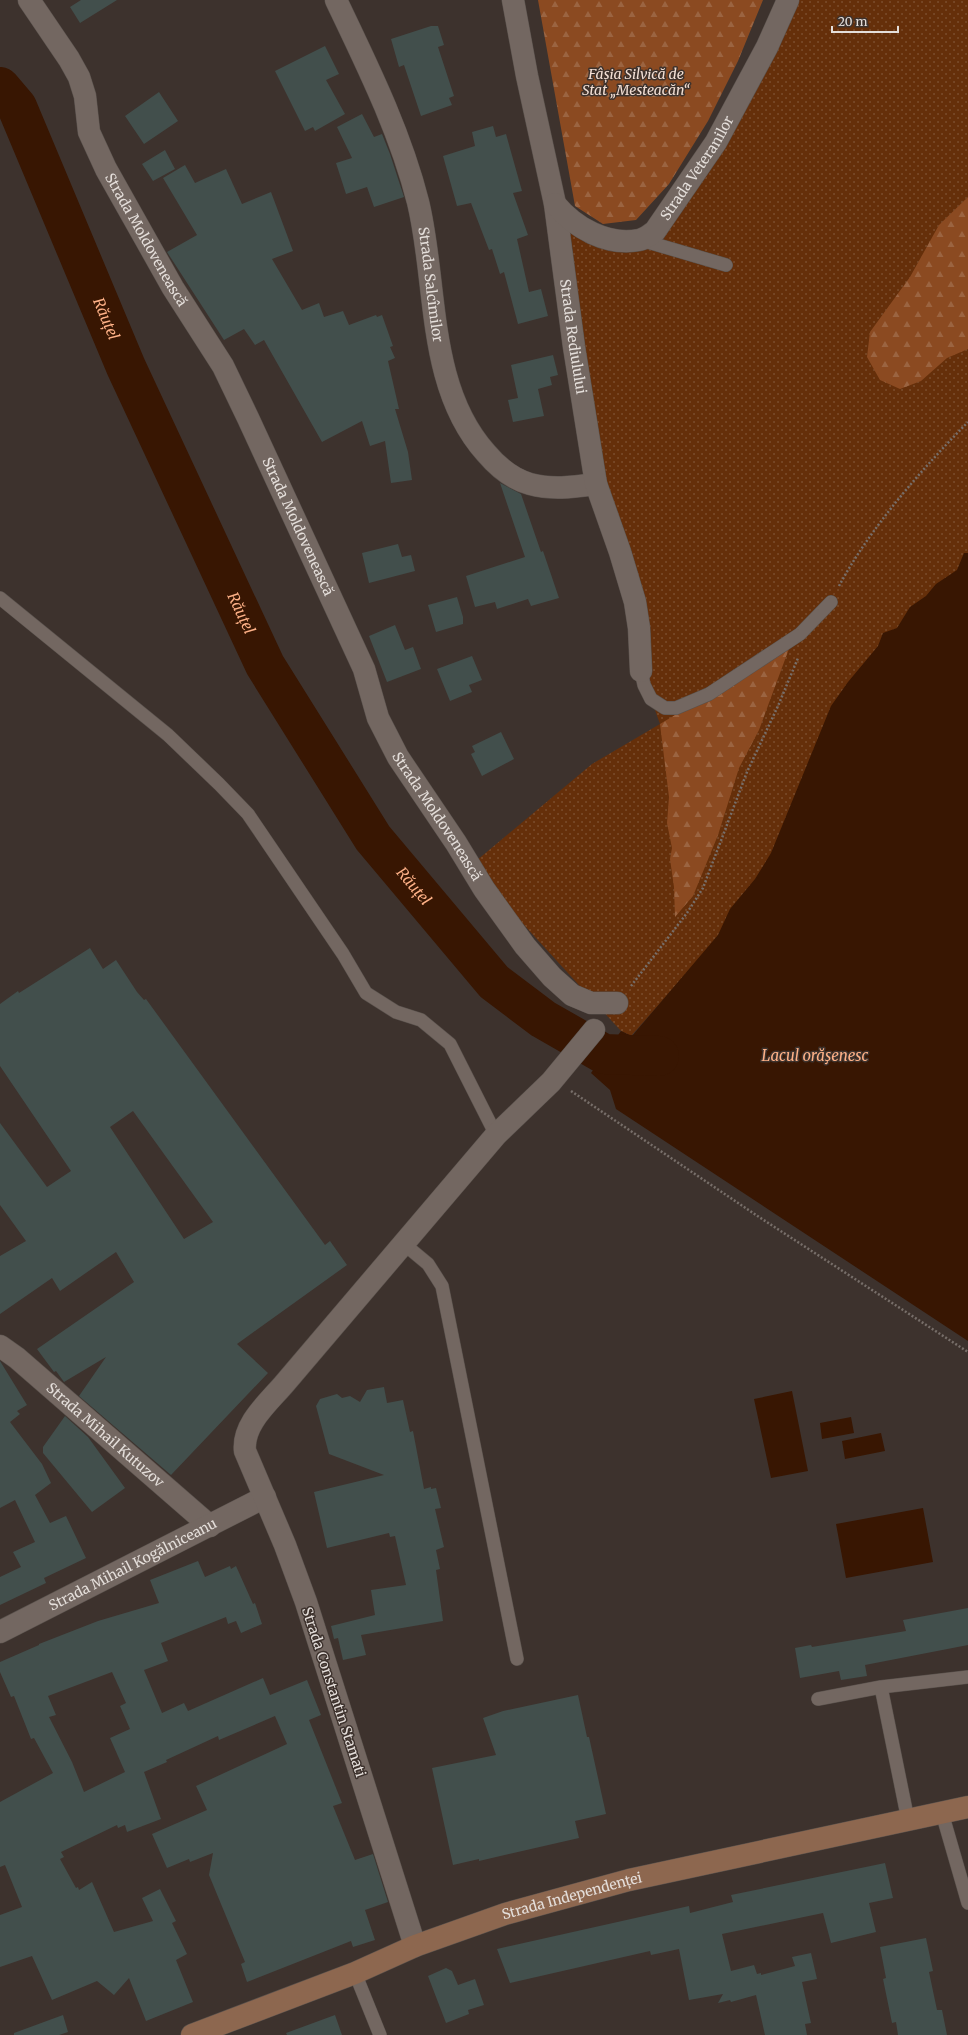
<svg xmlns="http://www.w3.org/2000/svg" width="968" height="2035" viewBox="0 0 968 2035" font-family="Merriweather,serif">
  <defs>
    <pattern id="green-dots" width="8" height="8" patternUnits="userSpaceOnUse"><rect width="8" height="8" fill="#652f0a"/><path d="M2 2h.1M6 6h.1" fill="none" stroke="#7b4d2d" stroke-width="1.8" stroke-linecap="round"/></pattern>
    <pattern id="forest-firs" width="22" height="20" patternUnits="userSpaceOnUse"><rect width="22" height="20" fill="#8b4a21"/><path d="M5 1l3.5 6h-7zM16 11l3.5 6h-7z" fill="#9b6441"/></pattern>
  </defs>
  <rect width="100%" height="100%" fill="#3d322d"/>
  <path fill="url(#green-dots)" d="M 786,0 L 968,0 L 968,577 L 770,880 L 631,1036 L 621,1031 L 470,866 L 592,764 L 660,724 L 641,671 L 596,484 L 555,204 L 581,227 L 641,240 L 690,181 Z"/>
  <path fill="url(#forest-firs)" d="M 538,0 L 763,0 L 738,61 L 708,121 L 669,184 L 636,220 L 603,224 L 575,206 Z
    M 968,197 L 968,349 L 947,358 L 921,381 L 900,389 L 880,380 L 867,357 L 870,332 L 910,277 L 939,225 Z
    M 790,646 L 759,730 L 739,768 L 718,835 L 693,896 L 675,917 L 674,887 L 670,859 L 672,848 L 667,823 L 669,797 L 660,724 Z"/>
  <path fill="#381602" d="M 964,553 L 968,553 L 968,1341 L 616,1109 L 610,1090 L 591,1073 L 621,1031 L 632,1036 L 718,935 L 730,909 L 755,879 L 771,853 L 831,706 L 848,682 L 878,646 L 883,633 L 897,628 L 910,607 L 926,596 L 936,584 L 957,570 Z
    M 792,1391 L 808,1471 L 771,1478 L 754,1399 Z
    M 851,1417 L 854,1433 L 822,1439 L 820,1423 Z
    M 881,1433 L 885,1451 L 845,1459 L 842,1441 Z
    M 923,1508 L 933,1562 L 846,1578 L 836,1524 Z"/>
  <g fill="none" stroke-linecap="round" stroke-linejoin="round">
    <path stroke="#381602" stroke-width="40" id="s1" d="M 0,87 L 17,107 L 126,367 L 265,665 L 373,838 L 494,982 L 543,1019 L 604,1054 L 659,1056"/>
  </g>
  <path fill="#424f4c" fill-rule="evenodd" d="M 81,0 L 117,0 L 80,23 L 70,7 Z
    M 431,26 L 438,26 L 444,45 L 438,47 L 454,96 L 449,98 L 452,105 L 421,116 L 404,65 L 399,67 L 391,39 Z
    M 325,46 L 339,74 L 326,80 L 345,114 L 315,131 L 313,127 L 305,131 L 275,71 Z
    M 159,92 L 178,121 L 144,144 L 125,116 Z
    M 362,114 L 374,137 L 382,134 L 390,154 L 404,197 L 374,207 L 367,187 L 346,194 L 336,163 L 352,158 L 337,127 Z
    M 493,126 L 496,137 L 506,134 L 522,191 L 513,193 L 528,235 L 517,239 L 529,292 L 541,289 L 548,316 L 518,324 L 504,272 L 500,274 L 492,249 L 489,250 L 471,203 L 457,206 L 443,156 L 475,146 L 472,132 Z
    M 165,150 L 175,169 L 153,181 L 142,164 Z
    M 185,165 L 195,183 L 226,169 L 242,204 L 271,192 L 293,251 L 272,259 L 302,310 L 319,303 L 324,317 L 343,311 L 349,325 L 376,315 L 377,317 L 382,315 L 393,346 L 390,347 L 395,358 L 388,361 L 399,409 L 395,409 L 408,452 L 412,480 L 391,483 L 385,441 L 370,446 L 362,421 L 322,442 L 264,340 L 255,345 L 244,329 L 224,340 L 167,252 L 197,235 L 163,178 Z
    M 553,355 L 558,375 L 550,377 L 552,385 L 538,389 L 544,416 L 513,422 L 508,400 L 518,398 L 511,365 Z
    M 500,483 L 521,494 L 541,552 L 543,551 L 559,598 L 531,606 L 528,599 L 497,609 L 495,602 L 475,607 L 466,576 L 525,557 Z
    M 398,544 L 402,557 L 411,555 L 415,571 L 369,583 L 362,553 Z
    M 457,597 L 463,617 L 463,624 L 436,632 L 428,605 Z
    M 395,625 L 405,650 L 413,647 L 421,669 L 387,682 L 369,636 Z
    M 472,656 L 482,680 L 469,685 L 472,692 L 450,701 L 437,669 Z
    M 501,732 L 514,759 L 482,776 L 471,754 L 475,752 L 472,746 Z
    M 90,948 L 103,969 L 116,960 L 137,992 L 144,1000 L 146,999 L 325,1245 L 330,1241 L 347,1265 L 237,1344 L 268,1373 L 171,1475 L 79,1396 L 106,1357 L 64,1382 L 56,1371 L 54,1372 L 37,1349 L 134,1282 L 116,1252 L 60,1291 L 52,1278 L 0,1314 L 0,1256 L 26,1241 L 0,1205 L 0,1123 L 47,1187 L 71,1171 L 0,1066 L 0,1004 L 18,991 L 19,993 ZM 133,1111 L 213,1222 L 184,1239 L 110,1127 Z
    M 0,1361 L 27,1405 L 17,1411 L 20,1414 L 10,1422 L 42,1464 L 51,1483 L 35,1495 L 50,1523 L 66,1516 L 86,1558 L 44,1578 L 46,1583 L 0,1605 L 0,1577 L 21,1567 L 13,1552 L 35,1542 L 15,1500 L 0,1508 Z
    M 384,1387 L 387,1403 L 403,1400 L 410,1432 L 413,1431 L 424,1489 L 431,1487 L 431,1489 L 436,1488 L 441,1508 L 435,1509 L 444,1547 L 436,1550 L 440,1569 L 436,1570 L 443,1621 L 361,1635 L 366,1655 L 343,1660 L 338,1638 L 334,1639 L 331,1626 L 375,1615 L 371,1590 L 406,1585 L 395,1536 L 390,1537 L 389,1533 L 327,1548 L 314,1492 L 384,1475 L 329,1454 L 316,1406 L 320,1399 L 337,1394 L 342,1398 L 350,1396 L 360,1402 L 367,1390 Z
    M 65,1416 L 88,1437 L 125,1488 L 92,1512 L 43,1453 L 43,1447 Z
    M 198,1561 L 205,1577 L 230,1566 L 231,1569 L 236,1566 L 253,1604 L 255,1603 L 262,1624 L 241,1633 L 236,1621 L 228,1624 L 226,1617 L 161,1643 L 168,1661 L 144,1670 L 162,1713 L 184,1703 L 188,1711 L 263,1678 L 270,1695 L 307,1680 L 321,1715 L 309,1720 L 342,1803 L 333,1806 L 355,1860 L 373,1854 L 388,1902 L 365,1910 L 375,1940 L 353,1947 L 351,1941 L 247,1982 L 241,1964 L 245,1962 L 209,1875 L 213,1853 L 190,1862 L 189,1859 L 167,1868 L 152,1834 L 207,1810 L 196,1786 L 287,1744 L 275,1716 L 219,1740 L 218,1736 L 166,1760 L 167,1762 L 144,1772 L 161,1819 L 127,1832 L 125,1825 L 118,1828 L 117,1825 L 61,1852 L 64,1857 L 60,1859 L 76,1888 L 78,1887 L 79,1890 L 92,1882 L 114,1932 L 153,1921 L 142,1898 L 160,1889 L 176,1921 L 172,1923 L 187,1954 L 176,1960 L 193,2002 L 146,2021 L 129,1978 L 114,1995 L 97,1981 L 52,2000 L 32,1956 L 0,1967 L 0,1915 L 22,1907 L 5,1865 L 0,1867 L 0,1802 L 53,1773 L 34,1738 L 31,1739 L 14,1696 L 11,1697 L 0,1672 L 0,1662 L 39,1645 L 39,1644 L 98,1621 L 159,1603 L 150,1580 ZM 112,1672 L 126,1703 L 120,1706 L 130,1729 L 110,1738 L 125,1772 L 84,1792 L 72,1762 L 49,1717 L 56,1715 L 48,1696 Z
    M 968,1608 L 968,1645 L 865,1665 L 867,1676 L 841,1680 L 839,1671 L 800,1678 L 795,1648 L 811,1645 L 812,1647 L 906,1631 L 903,1620 Z
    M 578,1695 L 587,1737 L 589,1737 L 606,1814 L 575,1821 L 579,1838 L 479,1861 L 479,1859 L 453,1865 L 432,1768 L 496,1755 L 483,1718 L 503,1711 Z
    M 885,1863 L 893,1898 L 869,1903 L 876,1932 L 831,1943 L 823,1913 L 722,1934 L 731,1971 L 754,1965 L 757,1974 L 761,1973 L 761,1975 L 795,1966 L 792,1957 L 811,1953 L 817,1979 L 802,1982 L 811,2023 L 805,2024 L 807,2035 L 765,2035 L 756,1995 L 731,2002 L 730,2000 L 718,2003 L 723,1994 L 689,2000 L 679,1949 L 651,1955 L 650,1951 L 510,1983 L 497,1949 L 689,1906 L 690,1913 L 733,1902 L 731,1895 Z
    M 926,1938 L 933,1971 L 929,1972 L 937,2010 L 942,2010 L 947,2035 L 898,2035 L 896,2022 L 892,2023 L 883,1979 L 886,1978 L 880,1947 Z
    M 446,1968 L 452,1971 L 458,1985 L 475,1979 L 484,2005 L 468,2010 L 469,2014 L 446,2023 L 428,1976 Z
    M 63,2015 L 68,2032 L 59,2035 L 14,2035 L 14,2033 Z
    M 335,2015 L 342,2035 L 287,2035 L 286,2033 Z"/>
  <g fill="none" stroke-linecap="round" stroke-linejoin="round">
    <g stroke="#59514c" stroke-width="14">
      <path id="lane" d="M 641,240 L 726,265
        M 0,598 L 168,735 L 219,784 L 248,814 L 343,954 L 366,993 L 396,1012 L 421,1020 L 450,1044 L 496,1135
        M 641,671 L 644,685 L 651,699 L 665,708 L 676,708 L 709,694 L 800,634 L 831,602
        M 404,1244 L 428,1264 L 442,1286 L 517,1659
        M 881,1687 L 908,1820
        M 818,1699 L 881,1687 L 968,1677
        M 942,1813 L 968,1903
        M 355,1973 L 380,2035"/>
    </g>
    <g stroke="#59514c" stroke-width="23">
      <g id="street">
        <path id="s2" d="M 29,0 L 69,59 L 79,77 L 85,96 L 89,132 L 106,169 L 173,288 L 223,366 L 248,418 L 364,669 L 378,718 L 398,757 L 456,843 L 484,889 L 525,946 L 552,977 L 572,995 L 591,1003 L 617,1003"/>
        <path id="s3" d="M 336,0 C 367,65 400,131 418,202 C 438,284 426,386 486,453 C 497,466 512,479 530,484 C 552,490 573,487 596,484"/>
        <path id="s4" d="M 513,0 L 527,76 L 555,204 L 574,347 L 596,484 L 620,552 L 635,602 L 639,628 L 641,671"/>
        <path id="s5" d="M 555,204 C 575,228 607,246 639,240 C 645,239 651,234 655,231 L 716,142 L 767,47 L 788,0"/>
        <path id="s6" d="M 0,1346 L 17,1358 L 210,1526"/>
        <path id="s7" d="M 0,1632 L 265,1497"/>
        <path d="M 415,1946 L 306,1602 L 285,1545 L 245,1451 C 242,1424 269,1402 285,1383 L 496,1135 L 551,1082 L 594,1030"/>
      </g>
    </g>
    <g stroke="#59514c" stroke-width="23">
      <g id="secondary">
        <path id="s8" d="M 192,2035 L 355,1973 L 415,1946 L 505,1914 L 629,1880 L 968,1807"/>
      </g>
    </g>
    <path stroke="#776e69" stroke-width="2.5" stroke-dasharray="2 2" stroke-linecap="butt" d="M 839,586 C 870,528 921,470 968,422
      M 631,986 L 687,913 L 703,888 L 747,772 L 778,706 L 798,658
      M 571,1091 L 759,1217 L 968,1352"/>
    <use href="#lane" stroke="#736761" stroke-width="13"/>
    <use href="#street" stroke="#736761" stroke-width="22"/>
    <use href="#secondary" stroke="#8d674f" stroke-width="22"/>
  </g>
  <g text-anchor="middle" stroke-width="3" stroke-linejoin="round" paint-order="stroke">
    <g font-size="14" font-style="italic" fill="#f3dfd4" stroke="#3d322d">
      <text x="636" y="79">Fâșia Silvică de<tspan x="636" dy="16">Stat „Mesteacăn“</tspan></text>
    </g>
    <g font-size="14" fill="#e4deda" stroke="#3d322d">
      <text dy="5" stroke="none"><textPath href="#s5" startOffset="190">Strada Veteranilor</textPath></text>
      <text dy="5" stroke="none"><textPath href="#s2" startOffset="270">Strada Moldovenească</textPath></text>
      <text dy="5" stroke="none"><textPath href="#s3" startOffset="302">Strada Salcîmilor</textPath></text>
      <text dy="5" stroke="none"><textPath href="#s4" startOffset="342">Strada Rediulului</textPath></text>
      <text dy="5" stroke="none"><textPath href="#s2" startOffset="595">Strada Moldovenească</textPath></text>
      <text dy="5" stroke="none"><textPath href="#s2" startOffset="918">Strada Moldovenească</textPath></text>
      <text dy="5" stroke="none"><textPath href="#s6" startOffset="138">Strada Mihail Kutuzov</textPath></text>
      <text dy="5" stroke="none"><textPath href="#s7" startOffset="149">Strada Mihail Kogălniceanu</textPath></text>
      <text transform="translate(334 1692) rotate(72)" y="5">Strada Constantin Stamati</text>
      <text dy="5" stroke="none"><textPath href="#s8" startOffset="405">Strada Independenței</textPath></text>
    </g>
    <g font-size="15" font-style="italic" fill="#feb187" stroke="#3d322d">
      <text dy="5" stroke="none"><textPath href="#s1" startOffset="256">Răuțel</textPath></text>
      <text dy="5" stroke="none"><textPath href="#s1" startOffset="580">Răuțel</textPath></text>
      <text dy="5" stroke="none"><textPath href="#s1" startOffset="904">Răuțel</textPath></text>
      <text x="815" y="1061">Lacul orăşenesc</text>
    </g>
  </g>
  <path d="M832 26v6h66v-6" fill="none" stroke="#e4deda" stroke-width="2"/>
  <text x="838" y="26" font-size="12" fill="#e4deda" stroke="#3d322d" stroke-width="3" paint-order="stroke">20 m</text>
</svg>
